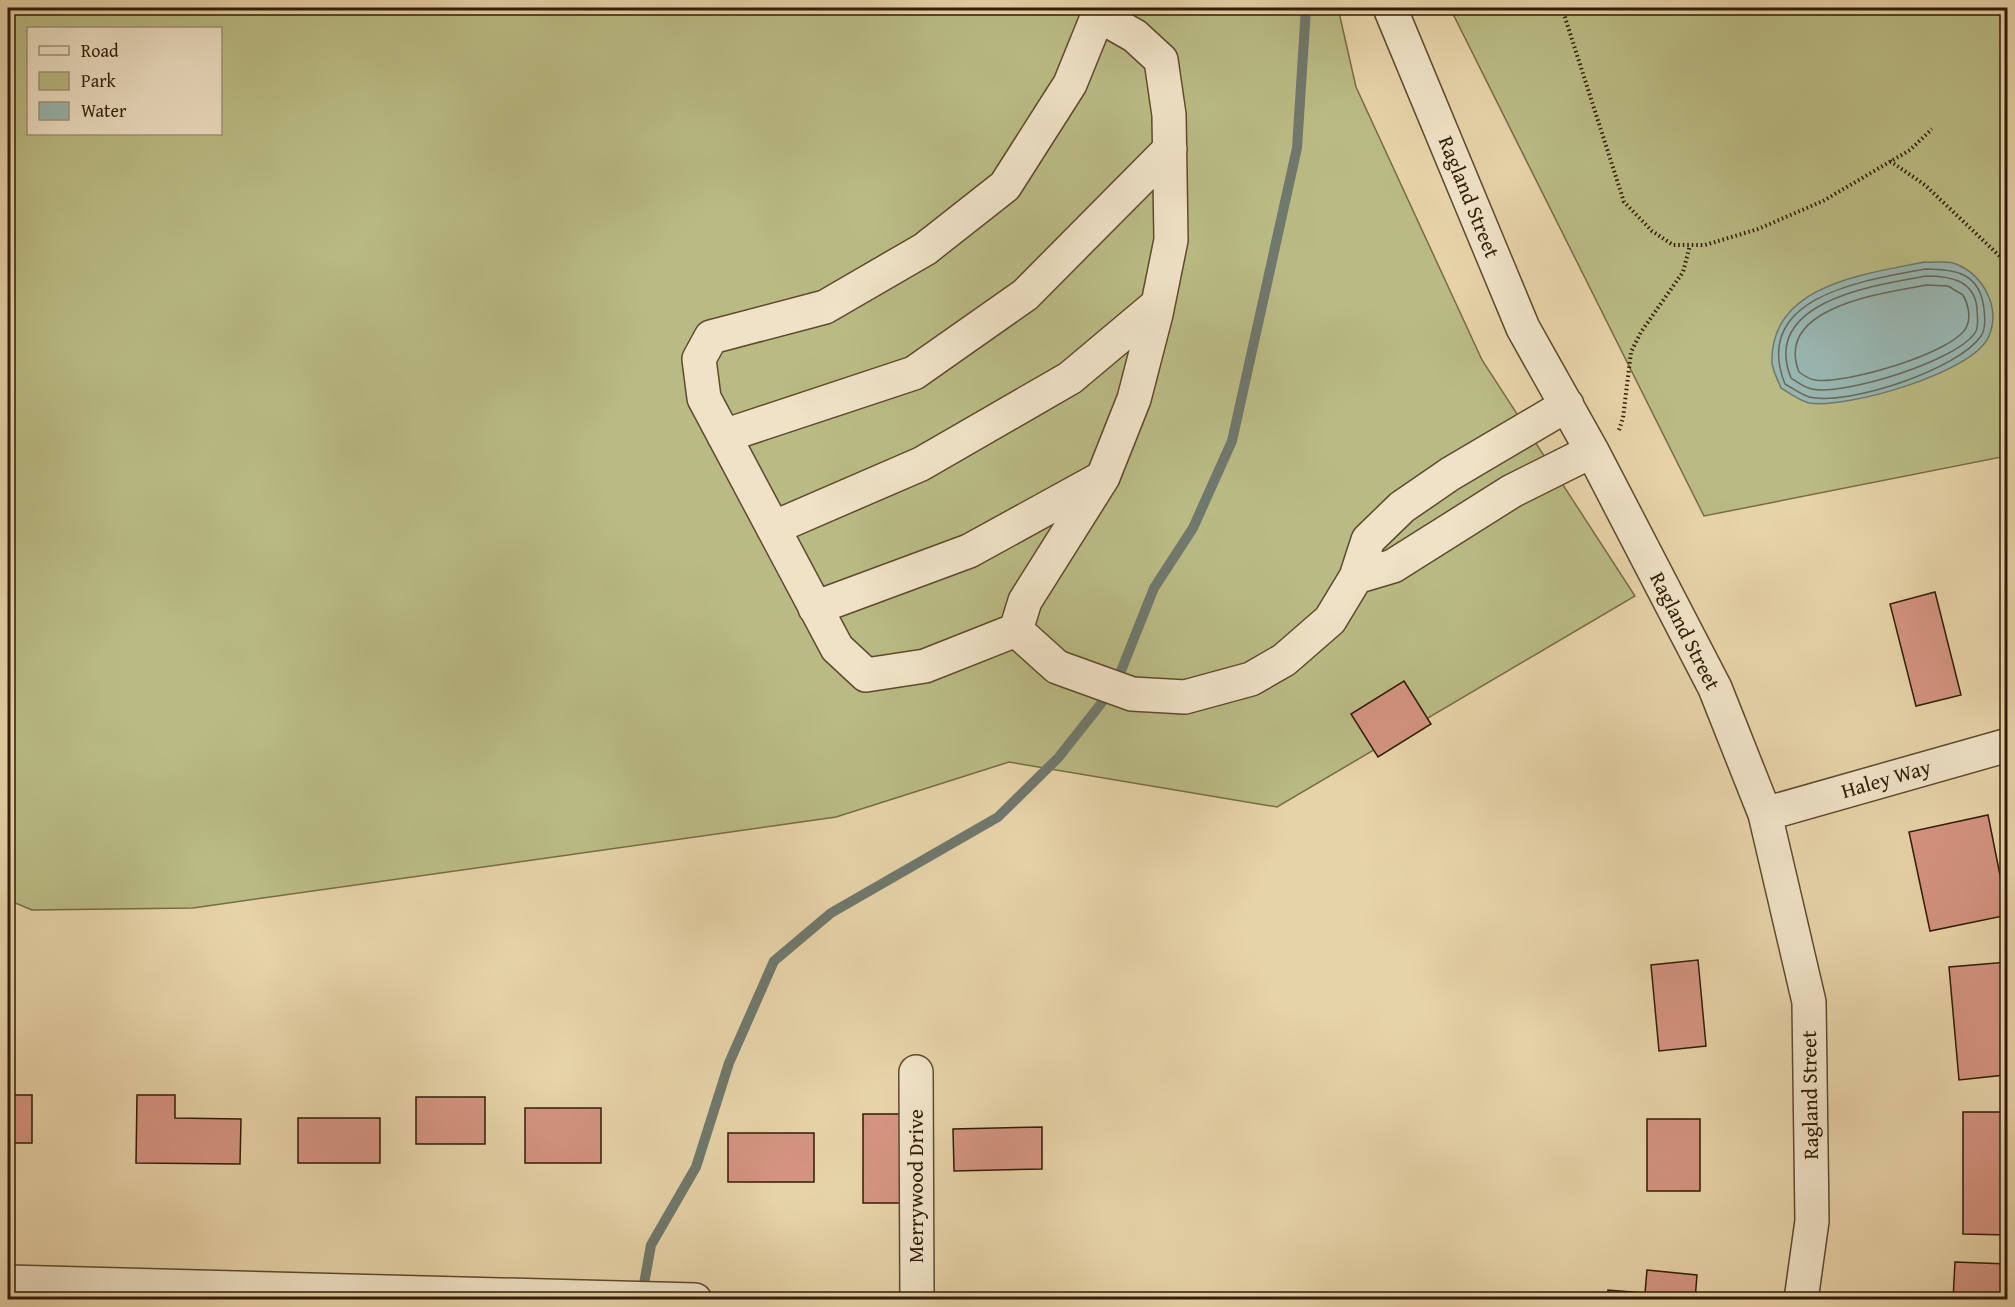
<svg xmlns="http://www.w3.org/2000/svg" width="2015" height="1307" viewBox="0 0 2015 1307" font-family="'Gentium Book Plus',serif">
  <rect width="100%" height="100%" fill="#e7d3a8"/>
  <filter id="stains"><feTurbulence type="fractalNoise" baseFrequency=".00333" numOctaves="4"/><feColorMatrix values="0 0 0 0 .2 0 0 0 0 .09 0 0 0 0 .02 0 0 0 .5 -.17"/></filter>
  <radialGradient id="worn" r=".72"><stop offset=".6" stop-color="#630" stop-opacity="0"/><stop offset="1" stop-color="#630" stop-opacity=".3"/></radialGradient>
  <path fill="#babb84" stroke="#766c45" stroke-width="1.5" fill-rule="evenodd" d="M 8,8 L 1338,8 L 1356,87 L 1482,360 L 1635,596 L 1277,807 L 1009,762 L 836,817 L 193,908 L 32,910 L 8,900 ZM 28,28 L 220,28 L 220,134 L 28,134 Z
    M 1450,8 L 2007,8 L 2007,456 L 1704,516 Z"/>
  <path fill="#99b6b1" stroke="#6f796d" stroke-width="1.5" d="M 1924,262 C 1934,263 1948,260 1956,264 C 1983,275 2001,307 1989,336 C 1974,373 1846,409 1809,403 C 1800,401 1789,393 1781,388 C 1778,380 1772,370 1772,362 C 1770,284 1867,274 1924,262 Z"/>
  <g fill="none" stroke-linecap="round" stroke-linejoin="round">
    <path stroke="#656a5c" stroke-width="1.5" d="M 1925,269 C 1956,269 1980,273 1984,309 C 1985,317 1986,329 1981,336 C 1959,369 1849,406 1809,397 C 1802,395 1792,388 1785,384 C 1750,296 1866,280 1925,269 Z
      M 1926,276 C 1950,276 1974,280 1977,308 C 1977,315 1979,325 1976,331 C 1961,360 1843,396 1812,389 C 1805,388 1797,382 1791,378 C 1760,301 1876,285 1926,276 Z
      M 1926,285 L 1948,286 L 1963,295 C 1968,303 1971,317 1967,326 C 1956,353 1842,385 1815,380 C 1809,379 1803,375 1799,372 C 1773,306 1886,293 1926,285 Z"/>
    <path stroke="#6f796d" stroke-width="10" d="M 642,1295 L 651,1245 L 696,1167 L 729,1063 L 774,961 L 831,913 L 998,817 L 1058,758 L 1115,686 L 1154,588 L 1193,528 L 1232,441 L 1297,148 L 1306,8"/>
  </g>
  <path fill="#d49481" stroke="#311d06" stroke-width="1.5" d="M 1935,592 L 1961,695 L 1916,706 L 1890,604 Z
    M 1404,681 L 1431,724 L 1378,757 L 1351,714 Z
    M 1988,815 L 2008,915 L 1930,931 L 1909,832 Z
    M 1698,960 L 1706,1046 L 1659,1051 L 1651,965 Z
    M 2008,962 L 2005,1075 L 1959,1080 L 1949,967 Z
    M 8,1095 L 32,1095 L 32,1143 L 8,1143 Z
    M 137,1095 L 175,1095 L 175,1118 L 241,1119 L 240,1164 L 136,1163 Z
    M 416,1097 L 485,1097 L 485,1144 L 416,1144 Z
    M 525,1108 L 601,1108 L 601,1163 L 525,1163 Z
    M 1963,1112 L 2008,1112 L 2008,1235 L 1963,1234 Z
    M 863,1114 L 904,1114 L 904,1203 L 863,1203 Z
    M 298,1118 L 380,1118 L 380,1163 L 298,1163 Z
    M 1647,1119 L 1700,1119 L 1700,1191 L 1647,1191 Z
    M 1042,1127 L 1042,1169 L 954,1171 L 953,1129 Z
    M 728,1133 L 814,1133 L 814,1182 L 728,1182 Z
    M 1955,1262 L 2008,1264 L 2008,1300 L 1953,1300 Z
    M 1647,1270 L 1697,1275 L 1695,1300 L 1608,1300 L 1608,1290 L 1645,1293 Z"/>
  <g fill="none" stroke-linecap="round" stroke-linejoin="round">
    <g stroke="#5e4a2e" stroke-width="36">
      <path id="minor" d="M 1390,8 L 1523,328 L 1592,451 L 1715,688 L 1765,814 L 1809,1002 L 1812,1221 L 1801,1300
        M 1098,15 L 1135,36 L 1161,60 L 1169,115 L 1171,240 L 1156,314 L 1134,399 L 1103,477 L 1025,601 L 1016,630 L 1057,667 L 1132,694 L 1185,697 L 1251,679 L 1284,660 L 1330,620 L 1356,577 L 1368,540 L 1402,507 L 1450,474 L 1567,405
        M 724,436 L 914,373 L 1025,295 L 1170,149
        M 773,528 L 921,464 L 1070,378 L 1157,305
        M 1356,577 L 1393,566 L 1512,491 L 1592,451
        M 815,608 L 969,551 L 1100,479
        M 1016,630 L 925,666 L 866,675 L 837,648 L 704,398 L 699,359 L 711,337 L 825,307 L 925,249 L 1005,186 L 1070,84 L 1098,15 L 1099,8
        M 1765,814 L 2008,745
        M 916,1072 L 917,1300
        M 8,1282 L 695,1300"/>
    </g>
    <path stroke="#311d06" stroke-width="4" stroke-dasharray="1.5 3" stroke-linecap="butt" d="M 1562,8 L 1624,202 L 1652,231 L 1673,245 L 1705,245 L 1758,229 L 1823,201 L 1910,150 L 1932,129
      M 1890,161 L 1925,185 L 2008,264
      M 1619,430 L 1623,418 L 1631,352 L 1641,332 L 1683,272 L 1690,245"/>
    <use href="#minor" stroke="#efe2c6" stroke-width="33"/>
  </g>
  <g text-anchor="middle" stroke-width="6" stroke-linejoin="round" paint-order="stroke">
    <g font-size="21" fill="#311d06" stroke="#efe2c6">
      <text transform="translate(1469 197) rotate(68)" y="7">Ragland Street</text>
      <text transform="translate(1685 631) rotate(63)" y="7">Ragland Street</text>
      <text transform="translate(1886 779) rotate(-16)" y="7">Haley Way</text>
      <text transform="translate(1810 1095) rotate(-91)" y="7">Ragland Street</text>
      <text transform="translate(916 1186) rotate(-90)" y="7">Merrywood Drive</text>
    </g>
  </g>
  <rect width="2015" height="1307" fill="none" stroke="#e7d3a8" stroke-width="30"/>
  <rect x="9" y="9" width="1997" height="1289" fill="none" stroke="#311d06" stroke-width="3"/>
  <rect x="15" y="15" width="1985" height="1277" fill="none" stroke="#311d06" stroke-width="1.5"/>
  <rect x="27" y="27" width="195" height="108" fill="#efe2c6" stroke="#a39379" stroke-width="1.5"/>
  <rect x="39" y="46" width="30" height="9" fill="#efe2c6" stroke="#a39379" stroke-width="1.5"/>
  <text x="81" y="57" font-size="18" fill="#311d06">Road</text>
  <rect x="39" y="72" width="30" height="18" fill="#babb84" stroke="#a39379" stroke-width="1.5"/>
  <text x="81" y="87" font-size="18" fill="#311d06">Park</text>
  <rect x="39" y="102" width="30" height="18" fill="#99b6b1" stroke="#a39379" stroke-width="1.5"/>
  <text x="81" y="117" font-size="18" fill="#311d06">Water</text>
  <rect width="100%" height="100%" filter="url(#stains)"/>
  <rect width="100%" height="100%" fill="url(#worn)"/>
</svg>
